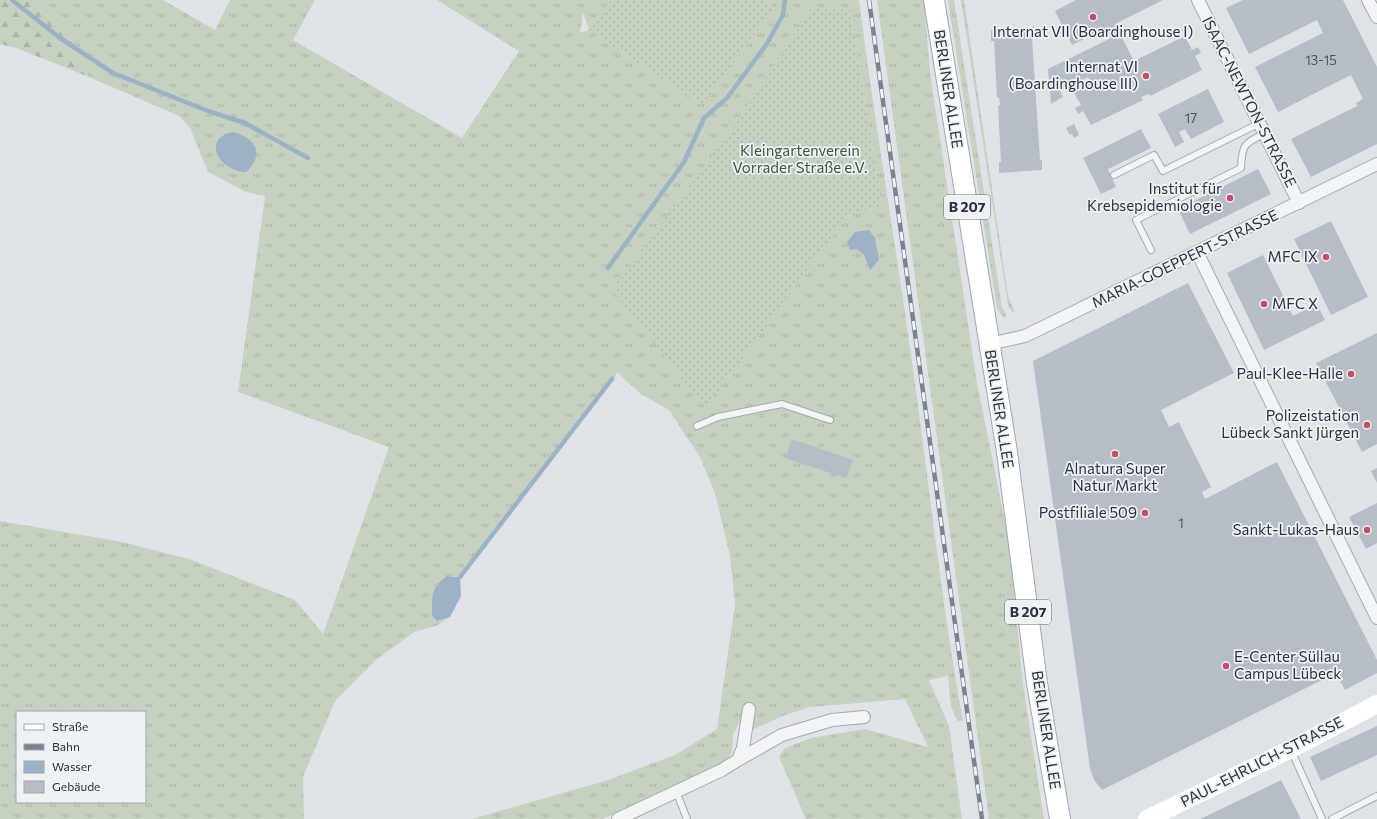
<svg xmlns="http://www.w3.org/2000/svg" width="1377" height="819" viewBox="0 0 1377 819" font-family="Commissioner,sans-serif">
  <defs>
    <pattern id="grass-tufts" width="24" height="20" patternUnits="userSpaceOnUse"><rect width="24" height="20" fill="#c6d1c1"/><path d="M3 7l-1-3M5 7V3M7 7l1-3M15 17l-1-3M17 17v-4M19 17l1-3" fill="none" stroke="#aab4a7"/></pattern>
    <pattern id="forest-firs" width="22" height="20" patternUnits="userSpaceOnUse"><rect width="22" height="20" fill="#c6d1c1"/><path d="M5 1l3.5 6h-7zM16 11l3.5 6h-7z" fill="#aab4a7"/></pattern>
    <pattern id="garden-dots" width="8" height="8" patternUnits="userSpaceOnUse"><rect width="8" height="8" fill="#c6d1c1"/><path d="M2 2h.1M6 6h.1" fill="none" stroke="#aab4a7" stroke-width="1.8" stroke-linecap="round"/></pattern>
  </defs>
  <rect width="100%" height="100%" fill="#dfe3e7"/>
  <path fill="url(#grass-tufts)" fill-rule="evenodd" d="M 26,0 L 163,0 L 215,30 L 230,0 L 315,0 L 293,40 L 462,138 L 519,51 L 437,0 L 612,0 L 589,30 L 646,69 L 703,104 L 775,7 L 766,0 L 859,0 C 875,126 897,251 914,377 C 930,491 942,607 963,721 L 958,721 L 951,707 L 948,676 L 929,680 L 949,726 L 962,819 L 806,819 L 779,757 L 785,748 L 811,738 L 865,729 L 928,747 L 905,699 L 810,707 L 785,715 L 752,730 L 753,712 L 744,715 L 733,734 L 732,752 L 723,764 L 603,819 L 472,819 L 608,780 L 675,755 L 717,729 L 735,604 L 730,556 L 715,493 L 700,457 L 669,410 L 641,394 L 617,372 L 613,380 L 460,576 L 447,576 L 433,608 L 432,615 L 438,621 L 450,617 L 436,626 L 414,632 L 377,659 L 335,701 L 303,777 L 304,819 L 0,819 L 0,521 L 122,542 L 189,559 L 295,600 L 323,634 L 389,447 L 238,392 L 265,196 L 246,192 L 208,172 L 190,128 L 179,116 L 89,77 L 68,32 ZM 811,9 L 850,10 L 882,206 L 847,216 L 706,407 L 729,133 ZM 583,12 L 589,30 L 580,33 ZM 17,712 L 145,712 L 145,802 L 17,802 Z
    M 877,0 L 924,0 L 930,73 L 977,383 L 1009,541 L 1023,685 L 1044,819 L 989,819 Z
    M 948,0 L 954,0 L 1002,307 L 1007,316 L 1004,318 L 997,308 Z
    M 961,0 L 964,0 L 1008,296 L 1015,313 L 1012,312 L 1008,305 Z"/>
  <path fill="url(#forest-firs)" d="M 0,0 L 26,0 L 68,32 L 89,77 L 16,48 L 0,44 Z"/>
  <path fill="url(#garden-dots)" d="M 612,0 L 766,0 L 775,7 L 703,104 L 646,69 L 589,30 Z
    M 811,9 L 850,10 L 882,206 L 847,216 L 706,408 L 612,290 L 729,133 Z"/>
  <path fill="#9db3c5" d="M 233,132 C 255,138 266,153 246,172 C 220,172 200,138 233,132 Z
    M 869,230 L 875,238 L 879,260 L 870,270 L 864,255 L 857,249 L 850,250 L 847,242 L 855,232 Z
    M 447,576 L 460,577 L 461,596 L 450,617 L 437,621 L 432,615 C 433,596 429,589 447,576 Z"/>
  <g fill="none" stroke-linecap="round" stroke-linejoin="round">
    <path stroke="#9db3c5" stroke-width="4.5" d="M 12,0 L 60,38 L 113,73 L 208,111 L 245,123 L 308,158
      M 608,268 L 684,162 L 704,118 L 727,98 L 766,45 L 783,15 L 785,0
      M 460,577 L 612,379"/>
  </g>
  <path fill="#b7bdc4" d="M 1076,0 L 1163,0 L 1115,24 L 1134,61 L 1185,36 L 1192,50 L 1198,47 L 1201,53 L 1195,56 L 1202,70 L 1150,96 L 1149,94 L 1141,97 L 1143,100 L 1091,125 L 1083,111 L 1078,114 L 1075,108 L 1081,105 L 1073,91 L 1091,82 L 1088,77 L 1060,91 L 1063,97 L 1051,104 L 1048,69 L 1111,38 L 1106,28 L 1072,45 L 1065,31 L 1059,34 L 1056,28 L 1062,25 L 1055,11 Z
    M 1243,0 L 1343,0 L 1377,67 L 1377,144 L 1311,177 L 1291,139 L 1357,106 L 1356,103 L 1363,99 L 1351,75 L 1278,112 L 1255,67 L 1323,33 L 1317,20 L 1249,54 L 1226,8 Z
    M 1034,27 L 1034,38 L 1032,38 L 1040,160 L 1042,160 L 1042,170 L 999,173 L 999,162 L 1001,162 L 998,106 L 1000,105 L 999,97 L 997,98 L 994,41 L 991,41 L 991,30 Z
    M 1208,89 L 1224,122 L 1191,139 L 1185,129 L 1179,132 L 1184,142 L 1175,147 L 1158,114 Z
    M 1074,124 L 1079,135 L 1074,138 L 1072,134 L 1070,135 L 1066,128 Z
    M 1141,129 L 1151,148 L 1108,169 L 1116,187 L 1101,194 L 1083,158 Z
    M 1258,169 L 1271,194 L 1190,234 L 1178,209 Z
    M 1331,221 L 1368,297 L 1331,315 L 1294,239 Z
    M 1263,255 L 1293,316 L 1317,304 L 1325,320 L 1264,350 L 1227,273 Z
    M 1188,283 L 1234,373 L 1161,410 L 1169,427 L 1179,422 L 1183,431 L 1211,487 L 1202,492 L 1205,499 L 1277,462 L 1377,660 L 1377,673 L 1345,690 L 1336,673 L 1102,790 L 1094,780 L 1090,768 L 1033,361 Z
    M 1377,333 L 1377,444 L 1362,452 L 1316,363 Z
    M 792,439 L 853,460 L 846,478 L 785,458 Z
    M 1377,468 L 1377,483 L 1371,471 Z
    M 1377,503 L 1377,543 L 1366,549 L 1349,517 Z
    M 1377,726 L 1377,755 L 1321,781 L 1310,757 Z
    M 1281,780 L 1301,819 L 1200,819 L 1265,788 Z"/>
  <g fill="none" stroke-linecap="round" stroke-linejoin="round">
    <g stroke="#a5aab1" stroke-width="8">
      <path id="lane" d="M 1114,175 L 1154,155 L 1163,171 L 1260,123
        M 1151,250 L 1136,220 L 1241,168 C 1242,144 1244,144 1265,133
        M 697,426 L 718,417 L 782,404 L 830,420
        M 1291,750 L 1322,819
        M 676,791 L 687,819
        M 1332,819 L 1377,796"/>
    </g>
    <g stroke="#a5aab1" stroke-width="14">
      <path id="street" d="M 1198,0 L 1299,203
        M 1368,0 L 1377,17
        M 1197,252 L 1377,618
        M 989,344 L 1025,336 L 1377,164
        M 738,760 L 782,735 L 832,720 L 864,717
        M 618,819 L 722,770 L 738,760 L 743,748 L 749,709"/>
    </g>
    <g stroke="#a0a8b2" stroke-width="22">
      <path id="primary" d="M 934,0 L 1007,452 L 1037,683 L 1060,819"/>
    </g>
    <use href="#lane" stroke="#f2f4f6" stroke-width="6"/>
    <use href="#street" stroke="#f2f4f6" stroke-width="12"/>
    <path stroke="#fff" stroke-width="18" d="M 1147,819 L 1297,746 L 1377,704"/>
    <use href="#primary" stroke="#fff" stroke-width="20"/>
    <g stroke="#7a8490" stroke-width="4.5">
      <path id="rail" d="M 869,0 L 982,819"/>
    </g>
    <use href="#rail" stroke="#eff2f5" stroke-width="3" stroke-dasharray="9" stroke-linecap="butt"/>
  </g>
  <g fill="#c24e68" stroke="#eff2f5" stroke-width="1.5">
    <circle cx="1093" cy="17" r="4"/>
    <circle cx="1146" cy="76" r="4"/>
    <circle cx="1230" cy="198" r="4"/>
    <circle cx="1326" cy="257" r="4"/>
    <circle cx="1264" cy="304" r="4"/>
    <circle cx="1351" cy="374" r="4"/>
    <circle cx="1367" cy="425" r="4"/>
    <circle cx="1115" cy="454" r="4"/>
    <circle cx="1145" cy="513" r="4"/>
    <circle cx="1367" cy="530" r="4"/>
    <circle cx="1226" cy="666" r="4"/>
  </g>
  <g text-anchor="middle" stroke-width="3.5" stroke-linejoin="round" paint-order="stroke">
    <g font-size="13" fill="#4d555f">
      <text x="1321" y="65">13-15</text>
      <text x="1191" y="123">17</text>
      <text x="1181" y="528">1</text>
    </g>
    <g fill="#eff2f5" stroke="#656c74" stroke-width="1">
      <rect x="944" y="195" width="46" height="24" rx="3"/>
      <rect x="1005" y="600" width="46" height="24" rx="3"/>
    </g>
    <g font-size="14" font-weight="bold" fill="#2a323d">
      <text x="967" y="212">B 207</text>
      <text x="1028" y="617">B 207</text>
    </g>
    <g font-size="15" fill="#2a323d" stroke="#eff2f5" text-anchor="end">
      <text x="1093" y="37" text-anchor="middle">Internat VII (Boardinghouse I)</text>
      <text x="1138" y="72">Internat VI<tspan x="1138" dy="17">(Boardinghouse III)</tspan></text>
      <text x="1222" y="194">Institut für<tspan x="1222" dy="17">Krebsepidemiologie</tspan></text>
      <text x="1318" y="262">MFC IX</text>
      <text x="1272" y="309" text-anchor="start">MFC X</text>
      <text x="1343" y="379">Paul-Klee-Halle</text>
      <text x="1359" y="421">Polizeistation<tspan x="1359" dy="17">Lübeck Sankt Jürgen</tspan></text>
      <text x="1115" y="474" text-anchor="middle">Alnatura Super<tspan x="1115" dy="17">Natur Markt</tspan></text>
      <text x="1137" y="518">Postfiliale 509</text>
      <text x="1359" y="535">Sankt-Lukas-Haus</text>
      <text x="1234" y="662" text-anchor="start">E-Center Süllau<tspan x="1234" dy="17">Campus Lübeck</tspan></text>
    </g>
    <g font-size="15" fill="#2a323d" stroke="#eff2f5">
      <text transform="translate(948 89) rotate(81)" y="5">BERLINER ALLEE</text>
      <text transform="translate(1249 102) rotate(63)" y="5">ISAAC-NEWTON-STRASSE</text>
      <text transform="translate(1185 259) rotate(-26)" y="5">MARIA-GOEPPERT-STRASSE</text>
      <text transform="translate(999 409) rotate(81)" y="5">BERLINER ALLEE</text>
      <text transform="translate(1046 730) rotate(81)" y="5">BERLINER ALLEE</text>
      <text transform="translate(1262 762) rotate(-27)" y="5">PAUL-EHRLICH-STRASSE</text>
    </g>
    <g font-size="15" fill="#405838" stroke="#eff2f5">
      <text x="800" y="156">Kleingartenverein<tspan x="800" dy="17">Vorrader Straße e.V.</tspan></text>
    </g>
  </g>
  <rect x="16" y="711" width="130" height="92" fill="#eff2f5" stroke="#a0a5ab"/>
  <rect x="24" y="724" width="20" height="6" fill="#ffffff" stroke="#a0a5ab"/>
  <text x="52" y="731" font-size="12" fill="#2a323d">Straße</text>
  <rect x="24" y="744" width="20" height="6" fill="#7a8490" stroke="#a0a5ab"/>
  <text x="52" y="751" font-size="12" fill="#2a323d">Bahn</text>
  <rect x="24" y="761" width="20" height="12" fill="#9db3c5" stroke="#a0a5ab"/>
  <text x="52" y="771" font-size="12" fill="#2a323d">Wasser</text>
  <rect x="24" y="781" width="20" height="12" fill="#b7bdc4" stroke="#a0a5ab"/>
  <text x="52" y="791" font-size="12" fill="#2a323d">Gebäude</text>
</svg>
